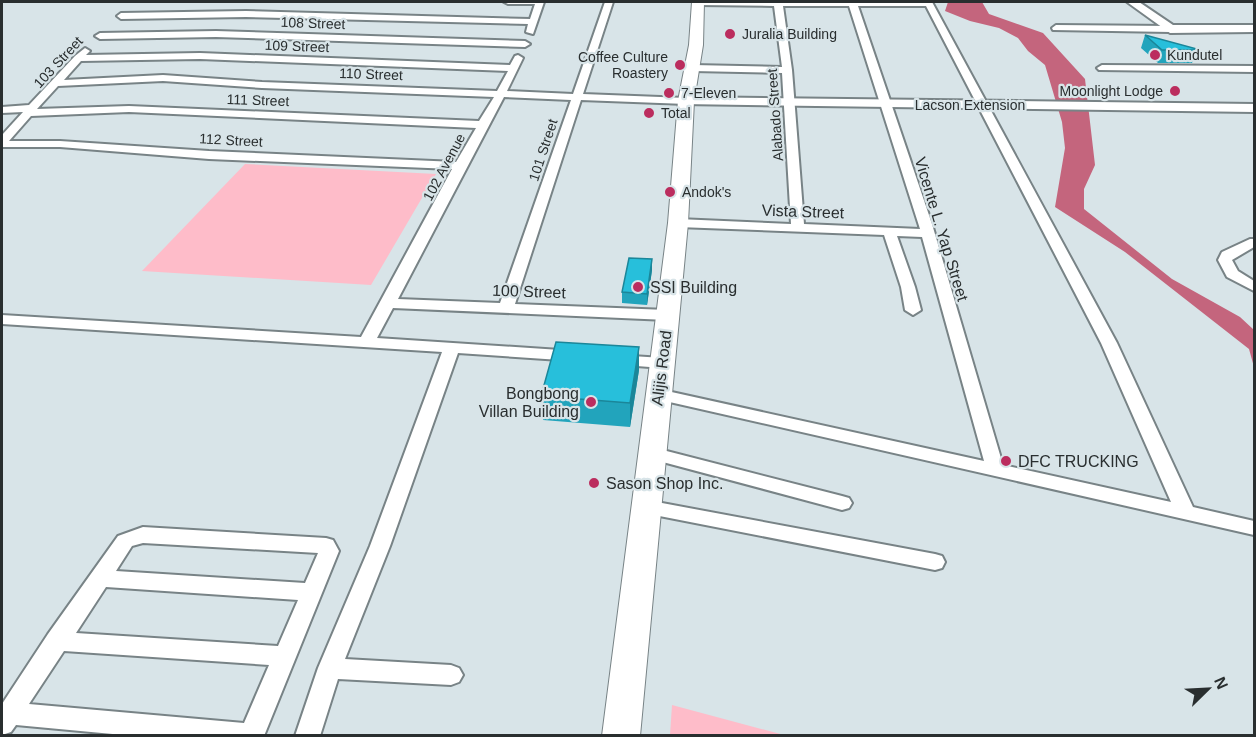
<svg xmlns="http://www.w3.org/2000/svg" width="1256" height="737" viewBox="0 0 1256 737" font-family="Arial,sans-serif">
  <rect width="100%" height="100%" fill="#d8e4e8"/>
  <path fill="#febcc9" d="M 245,164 L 436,174 L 371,285 L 142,271 Z
    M 672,705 L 784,735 L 670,735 Z"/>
  <path fill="#c4657d" d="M 948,2 L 982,2 L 989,14 L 1043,33 L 1085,79 L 1095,165 L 1084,189 L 1084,209 L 1172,279 L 1240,317 L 1254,330 L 1254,367 L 1249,349 L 1125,252 L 1055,207 L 1065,148 L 1062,122 L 1045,65 L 1028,51 L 1018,38 L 999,28 L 970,21 L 945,11 Z"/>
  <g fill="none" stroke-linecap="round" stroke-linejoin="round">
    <g stroke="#788386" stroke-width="4">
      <path id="street" d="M 504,2 L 544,2 L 533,34 L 526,32 L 528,24 L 246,17 L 121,19 L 117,16 L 121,13 L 246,11 L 530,19 L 535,4 L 508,4 Z
        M 605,2 L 613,2 L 583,94 L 686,98 L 691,101 L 686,104 L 581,100 L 515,304 L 667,310 L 675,315 L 667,320 L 393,308 L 377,338 L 575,351 L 583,356 L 575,361 L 458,353 L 390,546 L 345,659 L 451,665 L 459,668 L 463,675 L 459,682 L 451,685 L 338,679 L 320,736 L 295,736 L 318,668 L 370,546 L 442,352 L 2,324 L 2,315 L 361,337 L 452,169 L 209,159 L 60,147 L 2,147 L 2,135 L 23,112 L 2,113 L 2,107 L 29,105 L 75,56 L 85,48 L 90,51 L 86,55 L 200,53 L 510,65 L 515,56 L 518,55 L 523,58 L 507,91 L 573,94 ZM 200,59 L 508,71 L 497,91 L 262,82 L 163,75 L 64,80 L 81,61 ZM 163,81 L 262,88 L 494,97 L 479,121 L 129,106 L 37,109 L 58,86 ZM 504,97 L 571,100 L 500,303 L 398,299 ZM 129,112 L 476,128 L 456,162 L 209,151 L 60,141 L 9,141 L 31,116 Z
        M 695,2 L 932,2 L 1117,343 L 1193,507 L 1254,521 L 1254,535 L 652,398 L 649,394 L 652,390 L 658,389 L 984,461 L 922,237 L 897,236 L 915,287 L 921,310 L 913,315 L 905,310 L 901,287 L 884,235 L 678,227 L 671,223 L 678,219 L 791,224 L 782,73 L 693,71 L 688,68 L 693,65 L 782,67 L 774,6 L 698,5 L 695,5 ZM 783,6 L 849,6 L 920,229 L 804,224 L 792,70 ZM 858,6 L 926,6 L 1101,343 L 1171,502 L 1003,465 L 932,224 Z
        M 1056,25 L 1170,26 L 1174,29 L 1170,32 L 1053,30 L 1052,28 Z
        M 216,31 L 525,41 L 530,44 L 525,47 L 216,37 L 100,39 L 95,36 L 100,33 Z
        M 1102,65 L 1254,66 L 1254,72 L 1099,70 L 1097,68 Z
        M 1250,239 L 1254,239 L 1254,247 L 1232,260 L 1238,271 L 1254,281 L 1254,291 L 1227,277 L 1218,260 L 1222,252 Z
        M 616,355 L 663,358 L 671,363 L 663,368 L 610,364 L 608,360 Z
        M 651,447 L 842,496 L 849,498 L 852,503 L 849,508 L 842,510 L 644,457 L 642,453 L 644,449 Z
        M 646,500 L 935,554 L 942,556 L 945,562 L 942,568 L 935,570 L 639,512 L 636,507 L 639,502 Z
        M 143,527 L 326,538 L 333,540 L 339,551 L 264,736 L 134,736 L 16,725 L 11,732 L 2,735 L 2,704 L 48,634 L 118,536 ZM 143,543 L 318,553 L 305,583 L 116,571 L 132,546 ZM 106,587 L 298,600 L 278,646 L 76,633 ZM 64,651 L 269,665 L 244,723 L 29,704 Z"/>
    </g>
    <g stroke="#788386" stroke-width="4">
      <path id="secondary" d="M 1127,2 L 1139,2 L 1173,25 L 1254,25 L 1254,32 L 1170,33 Z
        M 686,97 L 1254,104 L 1254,112 L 681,104 L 679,101 L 681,98 Z"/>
    </g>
    <g stroke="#788386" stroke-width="2">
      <path id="primary" d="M 692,2 L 704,2 L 703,45 L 694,101 L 688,223 L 640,736 L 602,736 L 668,223 L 678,101 L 689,45 Z"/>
    </g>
    <use href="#street" fill="#fff" fill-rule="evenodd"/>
    <use href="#secondary" fill="#fff" fill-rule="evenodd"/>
    <use href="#primary" fill="#fff" fill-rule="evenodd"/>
  </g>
  <path fill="#22a4bc" d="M 1145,35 L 1197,50 L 1192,63 L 1158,63 L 1141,48 Z
    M 652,259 L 652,270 L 647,305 L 622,303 L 622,292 Z
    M 639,370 L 630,427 L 543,420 L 541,396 Z"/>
  <path fill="#1b8699" d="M 652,259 L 652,270 L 647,305 L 647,294 Z
    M 639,347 L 639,370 L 630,427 L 630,403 Z"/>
  <path fill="#27bfdb" stroke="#1b8699" stroke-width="1.5" d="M 1145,35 L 1197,49 L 1197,50 L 1162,50 Z
    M 629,258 L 652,259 L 647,294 L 622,292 Z
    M 556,342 L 639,347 L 630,403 L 541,396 Z"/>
  <g fill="#bb2d5e" stroke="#d8e4e8" stroke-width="2">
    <circle cx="730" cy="34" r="6"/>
    <circle cx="1155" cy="55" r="6"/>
    <circle cx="680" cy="65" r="6"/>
    <circle cx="1175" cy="91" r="6"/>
    <circle cx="669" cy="93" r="6"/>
    <circle cx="649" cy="113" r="6"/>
    <circle cx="670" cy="192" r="6"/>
    <circle cx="638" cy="287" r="6"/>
    <circle cx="591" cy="402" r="6"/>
    <circle cx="1006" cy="461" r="6"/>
    <circle cx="594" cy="483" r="6"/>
  </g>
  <g text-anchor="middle" stroke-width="4.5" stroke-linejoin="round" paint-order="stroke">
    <g font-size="14" fill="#292e2f" stroke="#d8e4e8">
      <text transform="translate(313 23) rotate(2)" y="5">108 Street</text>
      <text transform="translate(297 46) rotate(2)" y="5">109 Street</text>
      <text transform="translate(58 62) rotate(-47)" y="5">103 Street</text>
      <text transform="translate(371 74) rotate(2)" y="5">110 Street</text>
      <text transform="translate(258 100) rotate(2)" y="5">111 Street</text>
      <text x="970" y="110">Lacson Extension</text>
      <text transform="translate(775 115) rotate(-94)" y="5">Alabado Street</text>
      <text transform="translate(231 140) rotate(3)" y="5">112 Street</text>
      <text transform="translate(543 150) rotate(-72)" y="5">101 Street</text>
      <text transform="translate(444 167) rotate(-62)" y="5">102 Avenue</text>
    </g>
    <g font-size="14" fill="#292e2f" stroke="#d8e4e8" text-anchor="start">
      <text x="742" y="39">Juralia Building</text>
      <text x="1167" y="60">Kundutel</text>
      <text x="668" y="62" text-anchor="end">Coffee Culture<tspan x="668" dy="16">Roastery</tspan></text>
      <text x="1163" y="96" text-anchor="end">Moonlight Lodge</text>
      <text x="681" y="98">7-Eleven</text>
      <text x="661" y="118">Total</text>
      <text x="682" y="197">Andok's</text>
    </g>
    <g font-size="16" fill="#292e2f" stroke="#d8e4e8">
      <text transform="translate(803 211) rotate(2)" y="6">Vista Street</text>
      <text transform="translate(942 229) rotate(73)" y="6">Vicente L. Yap Street</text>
      <text transform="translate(529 291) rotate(2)" y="6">100 Street</text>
      <text transform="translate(661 368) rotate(-83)" y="6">Alijis Road</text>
    </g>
    <g font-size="16" fill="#292e2f" stroke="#d8e4e8" text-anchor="start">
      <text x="650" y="293">SSI Building</text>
      <text x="579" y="399" text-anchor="end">Bongbong<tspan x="579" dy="18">Villan Building</tspan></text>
      <text x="1018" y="467">DFC TRUCKING</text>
      <text x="606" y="489">Sason Shop Inc.</text>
    </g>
  </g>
  <rect width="1256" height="737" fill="none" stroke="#292e2f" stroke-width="6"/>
  <g transform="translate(1208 689) rotate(66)" stroke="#d8e4e8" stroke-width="4.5" paint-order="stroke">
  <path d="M0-4.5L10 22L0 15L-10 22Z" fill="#292e2f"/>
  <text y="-9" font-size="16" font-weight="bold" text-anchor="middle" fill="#292e2f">N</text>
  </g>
</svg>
